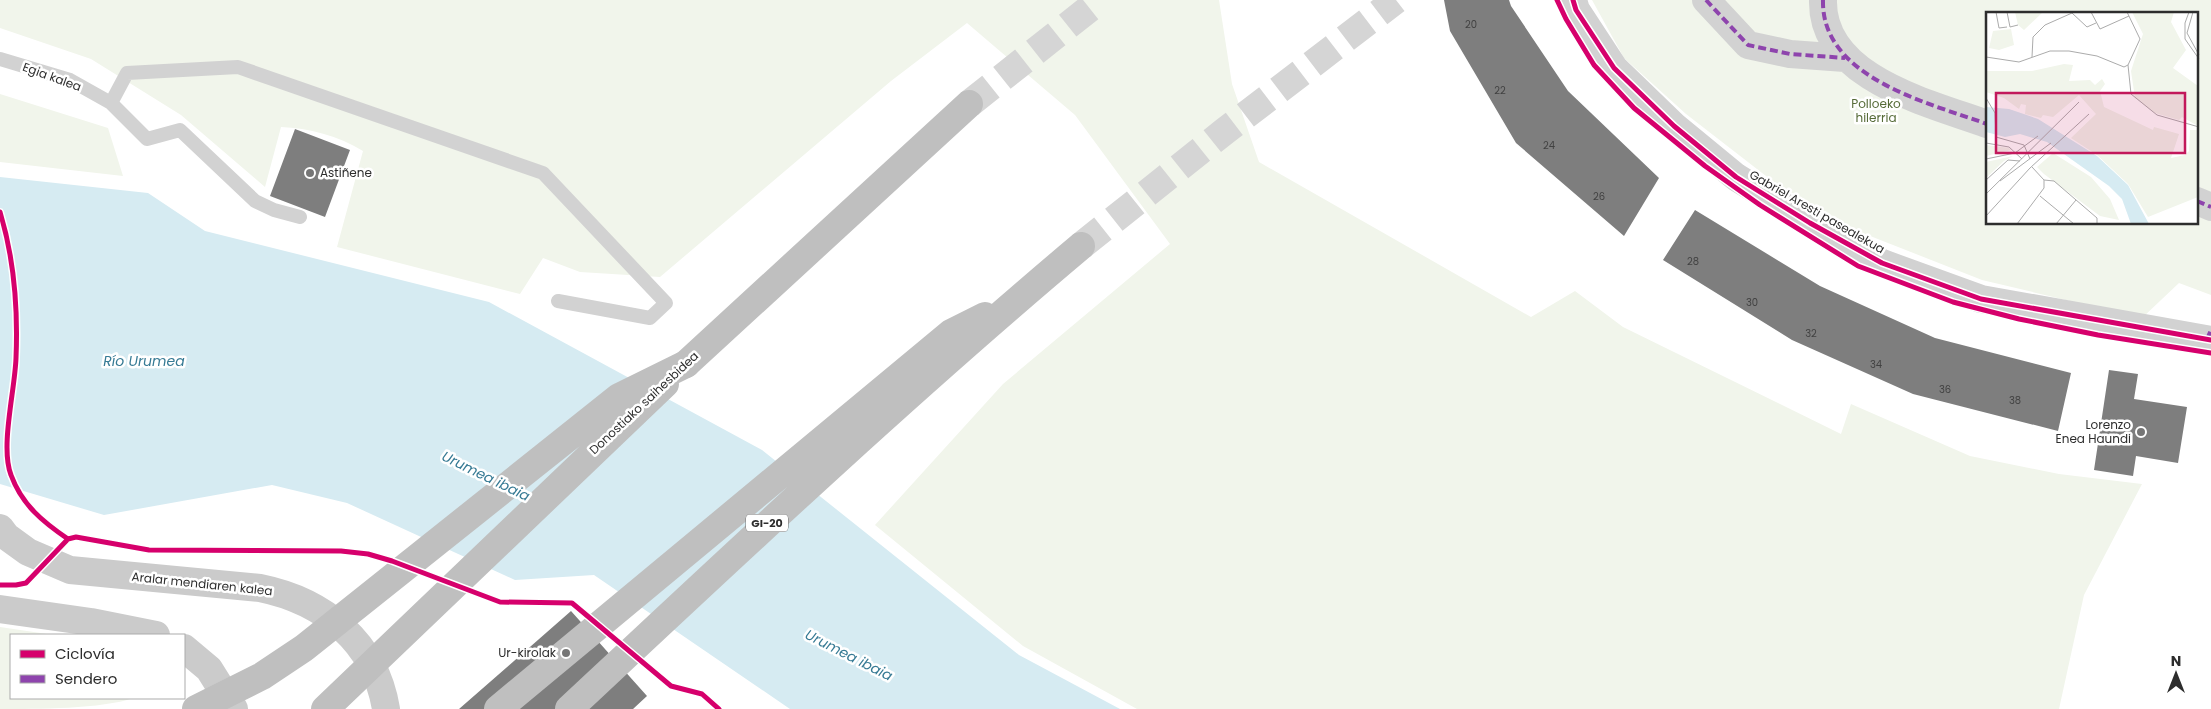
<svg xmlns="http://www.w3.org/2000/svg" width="2211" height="709" viewBox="0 0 2211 709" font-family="Poppins,sans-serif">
  <rect width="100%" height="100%" fill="#fff"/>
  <path fill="#f1f5eb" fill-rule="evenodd" d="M 0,0 L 1219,0 L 1232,84 L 1259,162 L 1531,317 L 1575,291 L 1623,327 L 1841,434 L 1851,404 L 1970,456 L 2059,474 L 2142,484 L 2084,595 L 2059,709 L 1137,709 L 1023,646 L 875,525 L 1003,384 L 1170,244 L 1075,115 L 967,23 L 891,81 L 660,277 L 580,272 L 543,258 L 520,294 L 337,247 L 363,151 C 339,136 308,128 281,127 L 265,187 L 181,115 L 91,59 L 0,28 Z
    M 1592,0 L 2211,0 L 2211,295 L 2179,283 L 2142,318 L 1982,280 L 1860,232 L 1775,183 L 1686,114 L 1624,58 ZM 1987,14 L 2197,14 L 2197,224 L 1987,224 Z
    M 0,94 L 108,128 L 123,176 L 0,162 Z
    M 0,627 L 54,635 L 11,635 L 11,698 L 133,698 C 103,709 36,709 0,709 Z"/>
  <path fill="#d6ebf2" d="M 0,177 L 148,193 L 205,231 L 489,302 L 762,450 L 1019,655 L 1120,709 L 790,709 L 594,575 L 515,580 L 347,503 L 272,485 L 104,515 L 0,484 Z"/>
  <path fill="#7e7e7e" d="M 1444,0 L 1509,0 L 1511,6 L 1568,91 L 1659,178 L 1624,236 L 1516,143 L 1450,31 Z
    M 295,129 L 350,150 L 325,217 L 270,196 Z
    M 1695,210 L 1820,286 L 1935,338 L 2071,373 L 2058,431 L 1913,394 L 1792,340 L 1663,260 Z
    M 2109,370 L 2138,374 L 2134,399 L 2187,407 L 2178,463 L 2136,456 L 2133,476 L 2094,470 Z
    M 571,611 L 647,696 L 633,709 L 459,709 Z"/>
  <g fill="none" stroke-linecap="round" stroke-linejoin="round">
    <path stroke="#d5d5d5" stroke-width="28" stroke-dasharray="28 14" stroke-linecap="butt" d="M 969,104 L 1100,0
      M 1081,246 L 1225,131 L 1396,0"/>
    <path stroke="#d2d2d2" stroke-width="14" d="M 0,59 L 70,80 L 111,103 L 147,139 L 180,130 L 255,201 L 274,210 L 300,217
      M 111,103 L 127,73 L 238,67 L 543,173 L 666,303 L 650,318 L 558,301"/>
    <path stroke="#d2d2d2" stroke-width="28" d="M 1573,0 L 1576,10 L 1614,68 L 1674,126 L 1736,177 L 1810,223 L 1882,263 L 1981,299 L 2211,340
      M 1706,0 L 1748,45 L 1790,54 L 1845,58
      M 1823,0 C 1821,78 1929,103 1987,124
      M 2197,201 L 2211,207"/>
    <path stroke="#cbcbcb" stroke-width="28" d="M 0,528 L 6,536 L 28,552 L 70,570 L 260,588 C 324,601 375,642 386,709
      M 0,609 L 91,622 L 156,635
      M 184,648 L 209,669 L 234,709"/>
    <path stroke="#bfbfbf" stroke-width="28" d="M 686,364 L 969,104
      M 498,709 L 951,333 L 985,316
      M 569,709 C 737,552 905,394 1081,246"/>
    <path stroke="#bfbfbf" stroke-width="28" d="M 196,709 L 262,676 L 304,648 L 619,397 L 686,364
      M 325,709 L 665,384"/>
    <path stroke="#8e44ad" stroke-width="4" stroke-dasharray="8 4" stroke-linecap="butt" d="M 1706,0 L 1748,45 L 1790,54 L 1845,58
      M 1823,0 C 1821,78 1929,103 1987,124
      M 2197,201 L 2211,207
      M 2207,339 L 2211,330"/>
    <g stroke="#fff" stroke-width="8">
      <path id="cycleway" d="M 1557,0 L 1566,19 L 1594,65 L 1634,108 L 1705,166 L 1760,205 L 1858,266 L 1953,302 L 2019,319 L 2098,335 L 2211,353
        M 1573,0 L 1576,10 L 1614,68 L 1674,126 L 1736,177 L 1810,223 L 1882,263 L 1981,299 L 2211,340
        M 0,212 C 14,258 18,310 16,358 C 15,390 0,447 11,475 C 22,505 43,522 68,539
        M 0,585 L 16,585 L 26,583 L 68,539 L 76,537 L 149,550 L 341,551 L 368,554 L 392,561 L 500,602 L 572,603 L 671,686 L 702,694 L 719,709"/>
    </g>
    <use href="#cycleway" stroke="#d6006c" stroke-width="5"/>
  </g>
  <g fill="#767676" stroke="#fff" stroke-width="2">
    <circle cx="310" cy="173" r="5"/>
    <circle cx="2141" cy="432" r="5"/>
    <circle cx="566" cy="653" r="5"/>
  </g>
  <g text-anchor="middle" stroke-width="5" stroke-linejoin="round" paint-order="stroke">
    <g font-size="10" fill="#414141">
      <text x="1471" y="28">20</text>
      <text x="1500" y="94">22</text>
      <text x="1549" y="149">24</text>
      <text x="1599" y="200">26</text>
      <text x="1693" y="265">28</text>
      <text x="1752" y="306">30</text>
      <text x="1811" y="337">32</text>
      <text x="1876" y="368">34</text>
      <text x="1945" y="393">36</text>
      <text x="2015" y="404">38</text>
    </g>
    <rect fill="#fff" stroke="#6c6c6c" stroke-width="1" x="746" y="514.5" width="42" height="17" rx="4"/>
    <g font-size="11" font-weight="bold" fill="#2d2d2d">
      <text x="767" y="527">GI-20</text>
    </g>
    <g font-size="12" fill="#2d2d2d" stroke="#fff">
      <text transform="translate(52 77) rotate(20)" y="4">Egia kalea</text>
      <text transform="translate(1817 212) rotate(30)" y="4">Gabriel Aresti pasealekua</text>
      <text transform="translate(644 403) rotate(-43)" y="4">Donostiako saihesbidea</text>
      <text transform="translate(202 584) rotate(6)" y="4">Aralar mendiaren kalea</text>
    </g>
    <g font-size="12" fill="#566b38" stroke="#fff">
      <text x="1876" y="108">Polloeko<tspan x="1876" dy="14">hilerria</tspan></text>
    </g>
    <g font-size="12" fill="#2d2d2d" stroke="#fff" text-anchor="end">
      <text x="320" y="177" text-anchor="start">Astiñene</text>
      <text x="2131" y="429">Lorenzo<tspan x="2131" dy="14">Enea Haundi</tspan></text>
      <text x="556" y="657">Ur-kirolak</text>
    </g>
    <g font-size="14" font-style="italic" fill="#367a94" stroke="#fff">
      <text x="144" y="366">Río Urumea</text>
      <text transform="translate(486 476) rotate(26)" y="5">Urumea ibaia</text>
      <text transform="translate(849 655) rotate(27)" y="5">Urumea ibaia</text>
    </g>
  </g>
  <g transform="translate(1986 12)">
    <rect width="212" height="212" fill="#fff"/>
    <path d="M 29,0 L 57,0 L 38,18 L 32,13 ZM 146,0 L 188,0 L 185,10 L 200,38 L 187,56 L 212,74 L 212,114 L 196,105 L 193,108 L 169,101 L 149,86 L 145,59 L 157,22 ZM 25,17 L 28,33 L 13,38 L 3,36 L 7,19 ZM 78,52 L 87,53 L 83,69 L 104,68 L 109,73 L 116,67 L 119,72 L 114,79 L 118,95 L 167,118 L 168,115 L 193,122 L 185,146 L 199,143 L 203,139 L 204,118 L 212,118 L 212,185 L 162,205 L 142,172 L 111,143 L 85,126 L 110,102 L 93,83 L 67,105 L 57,103 L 55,106 L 39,102 L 40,93 L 35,92 L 33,97 L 18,86 L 0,80 L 0,59 L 46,59 ZM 0,133 L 23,136 L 25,138 L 0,144 ZM 67,141 L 105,165 L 124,187 L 133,208 L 114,204 L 58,162 L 51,155 ZM 27,144 L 18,149 L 0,166 L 0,150 Z" fill="#f1f5eb"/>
    <path d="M 0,95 L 23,97 L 52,107 L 111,144 L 142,173 L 163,212 L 145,212 L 136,187 L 123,174 L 61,130 L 34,122 L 19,125 L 0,120 Z" fill="#d6ebf2"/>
    <path fill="none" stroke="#ababab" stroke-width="1" d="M 10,0 L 13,16 L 21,15M 21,0 L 24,15 L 32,13M 105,0 L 114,17 L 143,4M 141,0 L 154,27 L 142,53 L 145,82 L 171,103 L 213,115M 203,0 L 199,11 L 199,27 L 213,47M 207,0 L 201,21 L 213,43M 0,45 L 33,50 L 64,39 L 83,39 L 111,44 L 138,55 L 142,53M 46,45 L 47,25 L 59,13 L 86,1 L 101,15 L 110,11M 0,86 L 9,101 L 10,125 L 38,133 L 44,147M 0,131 L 23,135 L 36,147M 0,147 L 29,141 L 52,124M 0,168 L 22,148 L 34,149M 58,168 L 68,169 L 111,206 L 111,212M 14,169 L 65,131M 0,182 L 93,90M 54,184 L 88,212M 0,204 L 44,156 L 103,102M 31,212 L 58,176 L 58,168 L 46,155M 70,212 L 90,188"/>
    <path fill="#c2185b" fill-opacity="0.15" stroke="#c2185b" stroke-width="2.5" d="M 10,81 L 199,81 L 199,141 L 10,141 Z"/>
    <rect width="212" height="212" fill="none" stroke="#2d2d2d" stroke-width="2.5"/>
  </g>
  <rect x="10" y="634" width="175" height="65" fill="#ffffff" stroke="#ababab"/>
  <rect x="20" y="650" width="25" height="8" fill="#d6006c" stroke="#ababab"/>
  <text x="55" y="659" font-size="15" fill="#2d2d2d">Ciclovía</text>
  <rect x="20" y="675" width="25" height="8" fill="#8e44ad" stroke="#ababab"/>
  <text x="55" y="684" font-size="15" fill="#2d2d2d">Sendero</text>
  <g transform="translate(2176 674)" stroke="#ffffff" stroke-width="4" paint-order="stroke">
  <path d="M0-4L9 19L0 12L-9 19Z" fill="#2d2d2d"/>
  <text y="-8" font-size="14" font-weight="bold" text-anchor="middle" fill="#2d2d2d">N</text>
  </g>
</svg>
